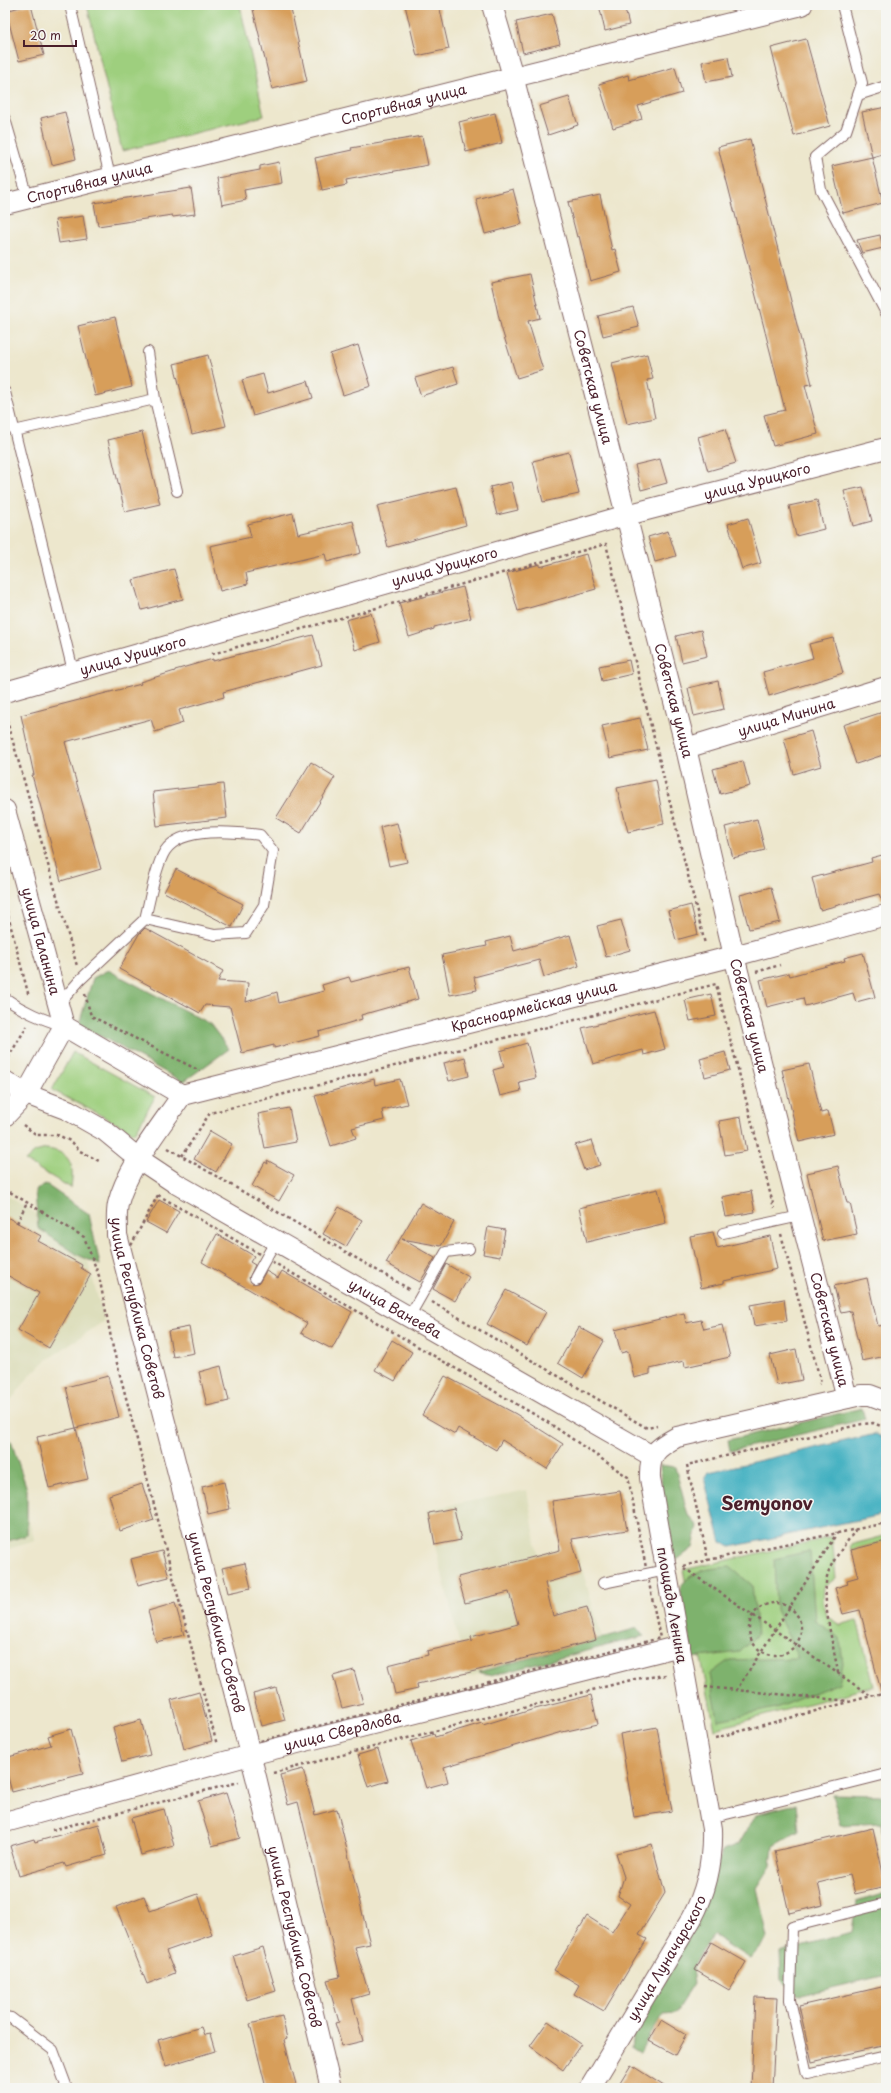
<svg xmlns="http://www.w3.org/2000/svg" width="891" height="2093" viewBox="0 0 891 2093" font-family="'Playpen Sans',sans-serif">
  <rect width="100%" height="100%" fill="#f6f6f2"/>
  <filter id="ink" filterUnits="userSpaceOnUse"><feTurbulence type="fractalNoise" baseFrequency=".025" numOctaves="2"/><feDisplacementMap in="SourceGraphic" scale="8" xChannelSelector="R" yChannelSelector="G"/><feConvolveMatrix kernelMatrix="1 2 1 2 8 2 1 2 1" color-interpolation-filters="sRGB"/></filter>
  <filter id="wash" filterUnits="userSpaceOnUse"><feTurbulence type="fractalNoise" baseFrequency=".012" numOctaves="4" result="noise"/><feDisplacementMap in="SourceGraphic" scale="16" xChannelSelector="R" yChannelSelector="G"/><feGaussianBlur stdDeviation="0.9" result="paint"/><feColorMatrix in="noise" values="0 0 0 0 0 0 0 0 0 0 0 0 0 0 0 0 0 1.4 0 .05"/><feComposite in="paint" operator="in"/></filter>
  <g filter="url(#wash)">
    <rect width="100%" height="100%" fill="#ede7cd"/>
    <path fill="#dddebc" d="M 5,1195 L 83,1242 L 104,1321 L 48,1359 L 31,1374 L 8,1404 L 5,1414 Z
      M 5,1443 L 35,1541 L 5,1550 Z
      M 527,1490 L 538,1554 L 575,1545 L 603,1641 L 468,1677 L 426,1510 Z"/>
    <path fill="#9ecf7e" stroke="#747754" d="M 87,5 L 240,5 L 264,116 L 122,151 Z
      M 73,1052 L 155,1097 L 135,1133 L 52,1090 Z
      M 46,1149 C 70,1151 75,1165 71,1188 L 25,1161 L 35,1152 Z
      M 884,1536 L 886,1541 L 851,1550 L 850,1545 Z
      M 832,1537 L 836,1578 L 824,1587 L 823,1602 L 826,1616 L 840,1625 L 857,1620 L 874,1686 L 715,1729 L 683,1570 Z"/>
    <path fill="#7eb26d" stroke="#64684c" d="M 108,970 L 210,1024 L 229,1049 L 183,1082 L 79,1024 L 93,978 Z
      M 45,1184 L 89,1214 L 100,1265 L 78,1255 L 38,1228 L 35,1191 Z
      M 862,1408 L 865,1419 L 730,1451 L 728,1440 Z
      M 5,1440 L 11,1441 L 27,1489 L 27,1535 L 5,1542 Z
      M 660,1465 L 675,1467 L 688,1515 L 698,1526 L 693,1548 L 674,1562 L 664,1513 Z
      M 810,1551 L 815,1621 L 840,1638 L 843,1663 L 839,1683 L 776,1708 L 718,1720 L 710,1674 L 729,1660 L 798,1658 L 776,1610 L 774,1559 Z
      M 730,1567 L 752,1585 L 757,1635 L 739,1652 L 693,1658 L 680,1587 C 695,1568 707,1569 730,1567 Z
      M 638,1628 L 644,1636 L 491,1676 L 479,1672 Z
      M 832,1794 L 881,1795 L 886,1804 L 886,1850 L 882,1823 L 841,1825 Z
      M 796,1804 L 799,1831 L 773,1846 L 771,1866 L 757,1888 L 768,1938 L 750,1959 L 713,1935 L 692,1968 L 694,1983 L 675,2013 L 664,2014 L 639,2053 L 631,2048 L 637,2000 L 724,1850 L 739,1844 L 756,1814 Z
      M 886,1893 L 886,1975 L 798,1996 L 781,1979 L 780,1952 L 852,1932 L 856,1902 Z"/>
    <path fill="#43b0c1" stroke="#466876" d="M 876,1434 L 886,1439 L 886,1514 L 730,1547 L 721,1542 L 705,1482 L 705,1477 L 709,1472 Z"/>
    <g id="blocks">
      <path fill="#d79e5a" d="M 27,5 L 31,5 L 44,55 L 19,61 L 6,11 Z
        M 252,5 L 290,5 L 307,81 L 272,89 Z
        M 405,5 L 439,5 L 449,49 L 417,56 Z
        M 599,5 L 624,5 L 629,25 L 605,31 Z
        M 552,14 L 560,44 L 523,53 L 516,22 Z
        M 806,39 L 830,126 L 794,136 L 771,48 Z
        M 728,57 L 732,77 L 706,82 L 702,62 Z
        M 675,67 L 682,93 L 638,106 L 642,119 L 613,128 L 599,84 L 628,75 L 629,80 Z
        M 569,97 L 578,125 L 548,135 L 539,106 Z
        M 886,107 L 886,153 L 872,157 L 862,112 Z
        M 65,112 L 76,159 L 52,165 L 41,118 Z
        M 495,113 L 502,143 L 466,152 L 459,122 Z
        M 422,136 L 428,165 L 346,180 L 347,185 L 322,190 L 315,158 L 352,150 L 351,148 Z
        M 750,139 L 812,384 L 805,385 L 818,434 L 773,446 L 764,415 L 785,410 L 718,147 Z
        M 872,157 L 883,203 L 843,213 L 832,166 Z
        M 279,162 L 282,183 L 244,190 L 246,200 L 222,205 L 217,178 L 260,170 L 260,166 Z
        M 191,188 L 195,214 L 173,217 L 172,215 L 98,226 L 94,203 Z
        M 513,189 L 522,224 L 485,234 L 476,199 Z
        M 600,195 L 612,250 L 615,249 L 621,272 L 590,281 L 579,236 L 577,237 L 568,202 Z
        M 83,216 L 87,239 L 59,243 L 55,220 Z
        M 880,235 L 883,248 L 862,253 L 857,240 Z
        M 530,274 L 540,318 L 528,321 L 543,370 L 517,378 L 501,327 L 491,282 Z
        M 633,307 L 639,327 L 603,336 L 598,316 Z
        M 115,317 L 132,387 L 95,396 L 78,326 Z
        M 358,345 L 371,386 L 343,395 L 330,354 Z
        M 647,354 L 653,379 L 647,380 L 655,418 L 627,424 L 612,363 Z
        M 208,355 L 226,426 L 192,434 L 174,364 Z
        M 453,367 L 458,384 L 421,396 L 415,378 Z
        M 263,374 L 268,393 L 308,381 L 313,398 L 253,416 L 242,380 Z
        M 725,429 L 736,463 L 708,471 L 698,437 Z
        M 142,432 L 160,504 L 125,512 L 108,440 Z
        M 569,452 L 579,494 L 543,502 L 533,461 Z
        M 660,459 L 667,483 L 641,490 L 635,465 Z
        M 511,482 L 518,510 L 497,515 L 490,487 Z
        M 456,487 L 466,525 L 388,547 L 377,506 Z
        M 863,487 L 872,521 L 853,526 L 844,491 Z
        M 817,500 L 824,529 L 796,536 L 789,506 Z
        M 293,513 L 298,534 L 353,521 L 361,553 L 327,562 L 325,554 L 246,573 L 248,584 L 220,591 L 210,546 L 251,537 L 248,524 Z
        M 748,518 L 761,563 L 742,569 L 728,524 Z
        M 668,531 L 676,556 L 655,562 L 648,537 Z
        M 586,554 L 596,589 L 518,611 L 507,573 L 540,564 L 540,567 Z
        M 174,569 L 183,599 L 142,610 L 133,580 Z
        M 463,587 L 471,618 L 434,627 L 434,629 L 409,637 L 399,603 Z
        M 371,613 L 380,642 L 355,650 L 346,620 Z
        M 701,630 L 707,656 L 682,662 L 676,636 Z
        M 313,635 L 322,665 L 223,692 L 224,697 L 179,710 L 183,723 L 155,732 L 151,719 L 65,742 L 101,869 L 61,881 L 32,775 L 34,775 L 21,715 L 141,684 L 140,682 L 175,671 L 175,670 L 213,659 L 213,661 Z
        M 833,638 L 843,673 L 769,696 L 763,672 L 813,658 L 809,644 Z
        M 629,660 L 632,674 L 602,681 L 599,666 Z
        M 718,681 L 724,709 L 694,716 L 688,688 Z
        M 886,711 L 886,754 L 856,764 L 843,725 Z
        M 640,718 L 648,750 L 610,758 L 602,726 Z
        M 811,731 L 821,766 L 794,774 L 784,739 Z
        M 743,761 L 750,786 L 720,794 L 713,769 Z
        M 311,762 L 335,777 L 301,833 L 276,818 Z
        M 656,780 L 664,824 L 628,832 L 617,788 Z
        M 223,784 L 227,818 L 157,826 L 153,792 Z
        M 757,819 L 765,850 L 733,858 L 725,827 Z
        M 397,823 L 407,862 L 389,866 L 380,827 Z
        M 886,854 L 886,899 L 881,899 L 879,894 L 820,910 L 812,878 L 872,862 L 871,858 Z
        M 176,869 L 243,904 L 232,927 L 164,892 Z
        M 771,887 L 780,922 L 749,929 L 740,895 Z
        M 691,905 L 698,934 L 676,940 L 668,911 Z
        M 621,920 L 630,950 L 606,957 L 597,926 Z
        M 145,928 L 223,971 L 218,981 L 248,983 L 246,1002 L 277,992 L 279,1003 L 324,991 L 322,985 L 349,977 L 351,982 L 409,967 L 418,999 L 361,1015 L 362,1019 L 319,1032 L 320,1036 L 274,1048 L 274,1045 L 242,1053 L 230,1007 L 205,1005 L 200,1013 L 119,969 L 139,934 Z
        M 570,935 L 579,966 L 544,977 L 539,960 L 474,977 L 477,990 L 450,995 L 442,955 L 487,946 L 486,942 L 510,936 L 514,951 Z
        M 863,953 L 875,997 L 856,1002 L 853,993 L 805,1006 L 803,998 L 767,1007 L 760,980 L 789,973 L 790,976 L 845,961 L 844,958 Z
        M 711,994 L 716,1016 L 690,1021 L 685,1000 Z
        M 654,1010 L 665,1049 L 644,1055 L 643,1050 L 593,1064 L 582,1028 Z
        M 527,1043 L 536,1078 L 519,1082 L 521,1091 L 500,1096 L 493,1070 L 504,1067 L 500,1051 Z
        M 725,1052 L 730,1070 L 705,1077 L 700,1059 Z
        M 465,1057 L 469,1076 L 449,1081 L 444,1063 Z
        M 809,1064 L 821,1113 L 828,1111 L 834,1134 L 799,1142 L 782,1070 Z
        M 374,1079 L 375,1085 L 400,1079 L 407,1104 L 382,1110 L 384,1120 L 352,1128 L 356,1138 L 331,1146 L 315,1096 Z
        M 289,1108 L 296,1142 L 265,1148 L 258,1114 Z
        M 741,1117 L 747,1151 L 725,1155 L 719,1121 Z
        M 210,1131 L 232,1144 L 216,1172 L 194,1159 Z
        M 592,1140 L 600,1165 L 584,1170 L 575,1145 Z
        M 267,1160 L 294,1175 L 279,1201 L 252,1186 L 265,1162 L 268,1164 Z
        M 838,1166 L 847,1203 L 850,1203 L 857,1234 L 823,1241 L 807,1173 Z
        M 658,1189 L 666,1223 L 587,1242 L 579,1208 Z
        M 751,1191 L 755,1212 L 726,1217 L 722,1197 Z
        M 159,1200 L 179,1211 L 166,1233 L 146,1222 Z
        M 421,1203 L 454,1222 L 441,1246 L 402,1239 L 435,1258 L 420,1282 L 386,1263 Z
        M 339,1207 L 362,1220 L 346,1247 L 323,1234 Z
        M 5,1216 L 41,1236 L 38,1241 L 82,1265 L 81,1268 L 91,1274 L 49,1348 L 18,1330 L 39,1293 L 5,1274 Z
        M 488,1227 L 505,1230 L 500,1257 L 483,1254 Z
        M 713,1232 L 717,1248 L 770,1236 L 777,1269 L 724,1281 L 724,1283 L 701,1288 L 690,1236 Z
        M 217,1234 L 254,1256 L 250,1262 L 255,1265 L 249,1278 L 252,1283 L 259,1283 L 266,1271 L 278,1278 L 282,1271 L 352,1312 L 332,1349 L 301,1333 L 307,1323 L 202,1262 Z
        M 446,1264 L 469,1277 L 455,1301 L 433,1289 Z
        M 867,1278 L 878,1326 L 886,1325 L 886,1356 L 862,1361 L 851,1311 L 841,1313 L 834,1286 Z
        M 506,1290 L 546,1312 L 527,1346 L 487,1324 Z
        M 784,1299 L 787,1321 L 754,1326 L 750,1305 Z
        M 684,1313 L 686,1323 L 701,1320 L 704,1329 L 722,1325 L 730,1357 L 685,1367 L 684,1361 L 650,1369 L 650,1374 L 634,1378 L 628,1351 L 621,1353 L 615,1330 Z
        M 189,1327 L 194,1353 L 173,1357 L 168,1331 Z
        M 579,1327 L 604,1341 L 583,1378 L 558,1363 Z
        M 392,1340 L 412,1352 L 395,1381 L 375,1370 Z
        M 796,1349 L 802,1380 L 777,1385 L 770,1355 Z
        M 221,1366 L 229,1401 L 207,1406 L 199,1372 Z
        M 108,1376 L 119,1417 L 76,1428 L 66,1387 Z
        M 445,1376 L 516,1414 L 563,1444 L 547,1469 L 502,1440 L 496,1450 L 458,1428 L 455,1434 L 422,1415 Z
        M 76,1428 L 88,1479 L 49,1488 L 37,1437 Z
        M 224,1482 L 230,1509 L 208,1514 L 202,1487 Z
        M 142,1484 L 154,1520 L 120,1531 L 109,1495 Z
        M 620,1491 L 627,1530 L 572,1539 L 581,1573 L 545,1583 L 553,1616 L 587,1607 L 596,1640 L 467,1673 L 417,1684 L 418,1689 L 395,1694 L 388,1665 L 428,1655 L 427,1651 L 472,1641 L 471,1637 L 518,1624 L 509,1592 L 465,1603 L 458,1577 L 560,1550 L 552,1501 Z
        M 454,1508 L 461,1540 L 435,1545 L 429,1513 Z
        M 886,1541 L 886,1690 L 881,1691 L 860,1610 L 843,1614 L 835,1588 L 848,1584 L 847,1580 L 858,1577 L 851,1550 Z
        M 162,1551 L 169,1577 L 138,1585 L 131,1559 Z
        M 245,1563 L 251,1588 L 228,1593 L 222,1568 Z
        M 175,1603 L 184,1635 L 156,1642 L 148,1611 Z
        M 354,1670 L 363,1703 L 342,1708 L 333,1676 Z
        M 276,1688 L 285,1720 L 262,1726 L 253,1694 Z
        M 199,1692 L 212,1741 L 184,1749 L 171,1700 Z
        M 591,1695 L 598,1724 L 558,1733 L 444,1767 L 448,1782 L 426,1788 L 411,1741 L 434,1734 L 435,1737 L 482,1723 L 483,1725 L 531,1710 Z
        M 141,1720 L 150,1755 L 122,1762 L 113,1728 Z
        M 657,1727 L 672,1811 L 634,1817 L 620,1734 Z
        M 71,1729 L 83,1774 L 12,1792 L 5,1766 L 5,1758 L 51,1745 L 48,1736 Z
        M 378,1749 L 388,1781 L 368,1787 L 358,1755 Z
        M 303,1769 L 315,1815 L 337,1809 L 370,1944 L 355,1947 L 369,1994 L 352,1999 L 363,2041 L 342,2046 L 335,2023 L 339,2022 L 327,1980 L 340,1977 L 298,1802 L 288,1805 L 280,1775 Z
        M 226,1793 L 240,1838 L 212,1846 L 198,1801 Z
        M 164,1809 L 174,1846 L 141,1855 L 131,1818 Z
        M 99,1824 L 107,1855 L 66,1867 L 64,1863 L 19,1876 L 10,1846 L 34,1839 L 35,1842 Z
        M 873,1828 L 886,1887 L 855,1894 L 850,1875 L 818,1883 L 823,1905 L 789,1913 L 775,1851 Z
        M 652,1844 L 665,1893 L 639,1935 L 647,1939 L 604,2011 L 574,1994 L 579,1985 L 554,1970 L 587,1916 L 612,1932 L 630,1904 L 618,1896 L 624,1877 L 616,1853 Z
        M 198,1894 L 212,1935 L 166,1951 L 175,1973 L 147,1984 L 116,1907 L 144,1896 L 150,1911 Z
        M 711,1942 L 746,1962 L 729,1990 L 695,1970 Z
        M 263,1947 L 276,1991 L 247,2000 L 234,1956 Z
        M 886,1986 L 886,2045 L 812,2062 L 799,2006 Z
        M 755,1997 L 777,1998 L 772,2088 L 751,2088 Z
        M 282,2016 L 287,2039 L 284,2040 L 297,2088 L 266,2088 L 250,2024 Z
        M 661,2020 L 686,2035 L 675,2055 L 649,2041 Z
        M 548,2021 L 581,2044 L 563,2070 L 530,2046 Z
        M 201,2027 L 204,2035 L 210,2034 L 215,2051 L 166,2066 L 158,2040 Z
        M 631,2065 L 667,2088 L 617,2088 Z"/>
    </g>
  </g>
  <g filter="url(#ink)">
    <use href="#blocks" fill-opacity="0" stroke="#836564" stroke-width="1"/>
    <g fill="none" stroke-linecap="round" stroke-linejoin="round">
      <g stroke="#836564" stroke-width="12">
        <path id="service" d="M 70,5 L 110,177
          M 842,5 L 862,83 L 846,131 L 815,157 L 821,190 L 886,313
          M 858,95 L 886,86
          M 5,119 L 28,198
          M 148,352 L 155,399
          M 5,392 L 73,671
          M 14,431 L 155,399 L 177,491
          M 5,998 C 24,1012 42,1019 64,1026
          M 58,1005 L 81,979 L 145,919 L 215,935 L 246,933 L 264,905 L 273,851 L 260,835 C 235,832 181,826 165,851 C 155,867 150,900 145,919
          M 723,1233 L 800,1216
          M 255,1278 L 276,1240
          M 409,1317 L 446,1252 L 469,1249
          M 603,1583 L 666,1570
          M 710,1818 L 886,1774
          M 886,1903 L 792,1927 L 790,2000 L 807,2074 L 886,2056
          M 5,2017 L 11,2018 L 53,2050 L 66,2085 L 64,2088"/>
      </g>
      <g stroke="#836564" stroke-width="22">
        <g id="minor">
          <path id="s1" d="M 492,5 L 513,76 L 686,748 L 734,956 L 847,1398"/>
          <path id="s2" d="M 5,204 L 802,5"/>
          <path id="s3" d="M 5,692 L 627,515 L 886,448"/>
          <path id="s4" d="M 686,748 L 886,687"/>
          <path id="s5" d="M 5,810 L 64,1026"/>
          <path d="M 64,1026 L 182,1095"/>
          <path id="s6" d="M 5,1081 L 26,1094 L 68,1110 L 105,1131 L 139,1159 L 175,1183 L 652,1456"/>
          <path id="s7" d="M 182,1095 C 162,1125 126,1169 118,1204 C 116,1214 117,1224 117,1235 L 256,1777 L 331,2088"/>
          <path id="s8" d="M 182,1095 L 734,956 L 886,915"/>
          <path d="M 5,1116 L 26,1094 L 64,1026"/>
          <path id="s9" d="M 5,1822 L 250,1755 L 680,1646"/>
          <path id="s10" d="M 590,2088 L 692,1918 C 707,1890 713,1861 712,1829 L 650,1478 C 649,1454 656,1448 677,1437 L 861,1395 L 870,1395 L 886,1401"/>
        </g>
      </g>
      <path stroke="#836564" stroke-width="2.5" stroke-dasharray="3 3" stroke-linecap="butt" d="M 212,654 L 606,544 L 705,944
        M 5,714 L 77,966
        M 5,904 L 29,997
        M 756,972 L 780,965
        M 85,994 L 91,1016 L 200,1071
        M 5,1063 L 27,1026
        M 23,1125 L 37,1135 L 58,1135 L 72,1142 L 80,1151 L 99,1161
        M 168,1148 L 409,1289
        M 182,1156 L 210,1113 L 716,984 L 774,1208
        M 5,1189 L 84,1237 L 99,1276 L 113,1348 L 217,1745
        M 158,1195 L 549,1423 L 628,1477 L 660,1638 L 256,1742 L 127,1253 Z
        M 17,1223 L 27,1202
        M 781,1234 L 821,1383 L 819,1384
        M 432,1302 L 647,1428 L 657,1426
        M 708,1560 L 886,1523
        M 683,1566 L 708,1560 L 687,1465 L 862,1424 L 873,1423 L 886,1428
        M 684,1568 L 871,1696
        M749 1629a26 26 0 1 1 52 0a26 26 0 1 1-52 0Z
        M 838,1673 C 834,1647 820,1597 828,1573 C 834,1557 847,1543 856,1529
        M 705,1687 L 849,1701
        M 736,1691 L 837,1533
        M 715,1738 L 886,1692
        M 273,1773 L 635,1679 L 666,1675
        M 52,1830 L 239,1782"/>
      <use href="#service" stroke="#fff" stroke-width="10"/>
      <use href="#minor" stroke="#fff" stroke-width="20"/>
    </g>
  </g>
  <g text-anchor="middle" stroke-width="3" stroke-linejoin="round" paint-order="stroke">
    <g font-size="14" fill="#4a1f2b" stroke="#f6f6f2">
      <text dy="5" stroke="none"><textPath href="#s2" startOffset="411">Спортивная улица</textPath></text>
      <text dy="5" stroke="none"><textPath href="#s2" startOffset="87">Спортивная улица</textPath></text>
      <text dy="5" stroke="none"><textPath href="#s1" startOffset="395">Советская улица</textPath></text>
      <text dy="5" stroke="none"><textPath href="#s3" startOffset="781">улица Урицкого</textPath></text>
      <text dy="5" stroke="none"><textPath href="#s3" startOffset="457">улица Урицкого</textPath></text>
      <text dy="5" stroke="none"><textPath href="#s3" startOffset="133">улица Урицкого</textPath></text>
      <text dy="5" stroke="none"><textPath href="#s1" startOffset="719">Советская улица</textPath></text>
      <text dy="5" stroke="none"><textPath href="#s4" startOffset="105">улица Минина</textPath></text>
      <text dy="5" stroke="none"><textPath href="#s5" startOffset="136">улица Галанина</textPath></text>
      <text dy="5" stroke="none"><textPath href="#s8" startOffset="363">Красноармейская улица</textPath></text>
      <text dy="5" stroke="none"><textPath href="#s1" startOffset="1043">Советская улица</textPath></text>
      <text dy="5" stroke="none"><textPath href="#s7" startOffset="234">улица Республика Советов</textPath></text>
      <text dy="5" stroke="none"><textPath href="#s6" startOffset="453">улица Ванеева</textPath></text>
      <text dy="5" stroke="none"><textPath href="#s1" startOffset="1367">Советская улица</textPath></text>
      <text transform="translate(672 1605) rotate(80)" y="5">площадь Ленина</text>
      <text dy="5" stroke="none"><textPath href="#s7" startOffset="558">улица Республика Советов</textPath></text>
      <text dy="5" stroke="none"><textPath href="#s9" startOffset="349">улица Свердлова</textPath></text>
      <text dy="5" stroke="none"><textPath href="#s7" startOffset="882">улица Республика Советов</textPath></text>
      <text dy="5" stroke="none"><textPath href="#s10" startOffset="151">улица Луначарского</textPath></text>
    </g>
    <g font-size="18" font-weight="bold" fill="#4a1f2b" stroke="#f6f6f2">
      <text x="767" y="1510">Semyonov</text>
    </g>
  </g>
  <rect width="891" height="2093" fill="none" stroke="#f6f6f2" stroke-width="20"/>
  <path d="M24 40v6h52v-6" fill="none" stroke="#4a1f2b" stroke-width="2"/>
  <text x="30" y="40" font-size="12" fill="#4a1f2b" stroke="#f6f6f2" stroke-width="3" paint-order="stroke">20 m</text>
</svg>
